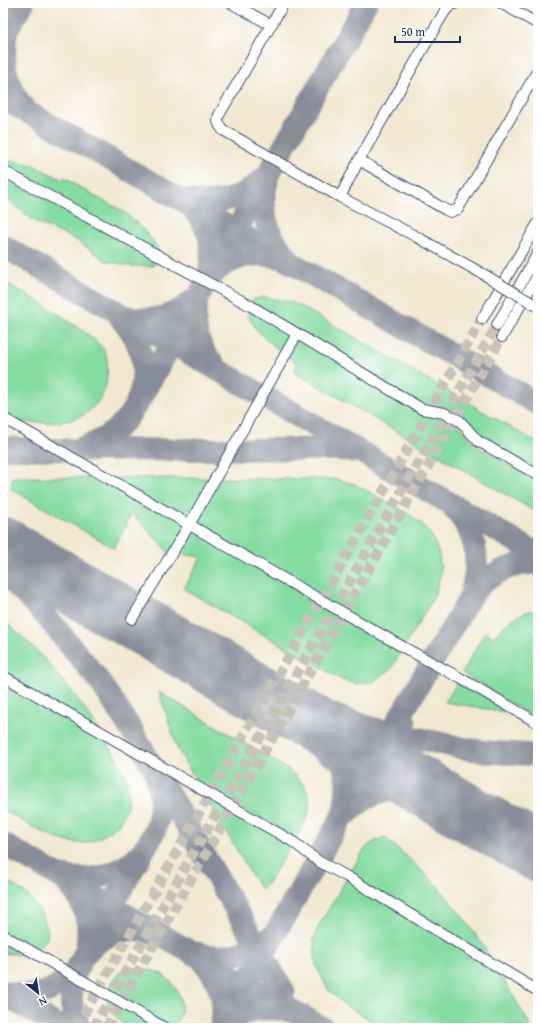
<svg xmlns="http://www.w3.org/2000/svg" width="541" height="1031" viewBox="0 0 541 1031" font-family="'Gentium Book Plus',serif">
  <rect width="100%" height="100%" fill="#fff"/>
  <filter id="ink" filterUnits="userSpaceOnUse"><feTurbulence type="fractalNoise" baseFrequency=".025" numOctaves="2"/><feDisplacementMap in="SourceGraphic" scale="8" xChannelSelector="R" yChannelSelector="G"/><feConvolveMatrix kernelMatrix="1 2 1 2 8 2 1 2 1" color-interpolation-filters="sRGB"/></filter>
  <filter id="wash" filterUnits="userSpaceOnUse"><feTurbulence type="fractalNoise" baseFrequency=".012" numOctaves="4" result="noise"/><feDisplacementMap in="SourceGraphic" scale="16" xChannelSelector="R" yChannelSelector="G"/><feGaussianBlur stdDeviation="0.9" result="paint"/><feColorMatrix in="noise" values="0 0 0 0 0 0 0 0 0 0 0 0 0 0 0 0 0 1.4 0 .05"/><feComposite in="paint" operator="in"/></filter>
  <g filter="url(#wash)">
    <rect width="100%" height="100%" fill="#f2e8d1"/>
    <path fill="#85dca1" stroke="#508680" d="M 3,159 L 33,165 L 63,180 L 64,177 C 73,183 82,189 91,194 C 104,202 119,207 131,218 C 144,228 154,242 162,256 L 153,266 L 131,266 L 106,261 L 78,241 L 34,221 L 3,195 Z
      M 3,281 C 27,295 51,308 73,324 C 83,331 94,338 102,347 C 108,354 108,368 107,377 C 106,397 90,416 70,420 C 50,425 23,422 3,420 Z
      M 265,297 L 294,303 L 304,308 L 538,443 L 538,472 L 479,438 L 451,411 L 441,407 L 422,406 L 250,302 L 255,299 Z
      M 248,307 L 276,324 L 288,337 L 300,343 L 319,349 L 446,418 L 463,429 L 468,437 L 478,447 L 538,481 L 538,513 L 294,372 L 297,364 C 284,354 253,331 249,317 C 248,314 248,310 248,307 Z
      M 13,477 L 335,479 L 354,484 L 400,508 L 422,524 L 433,538 L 439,554 L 441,572 L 435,595 L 391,669 L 373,682 L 358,684 L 342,680 L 184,589 L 201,557 L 168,552 L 132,513 L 114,548 L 11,489 Z
      M 529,611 L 538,611 L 538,717 L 533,717 L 462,673 L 485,632 L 494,637 C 505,623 512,618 529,611 Z
      M 3,620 C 13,629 24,638 34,648 C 62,677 87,710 108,744 C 115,756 124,768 127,782 C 131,800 125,823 108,833 C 102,836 94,841 86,843 C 59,846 27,823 3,810 Z
      M 458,682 L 516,714 L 445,702 Z
      M 159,692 L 289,770 C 299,779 311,790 310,805 C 310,822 273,874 263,890 L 258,886 L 178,750 Z
      M 385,837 L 431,879 L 459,912 L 481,942 L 532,1028 L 384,1028 L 345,1005 L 328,990 L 316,965 L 314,939 L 318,927 L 362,853 C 369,844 375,840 385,837 Z
      M 3,878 L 29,896 L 43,916 L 48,932 L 47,939 L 34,952 L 22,955 L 3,953 Z
      M 129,968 C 139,969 151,969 160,973 C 164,974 167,979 170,981 C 183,995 187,1015 171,1028 C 162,1028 136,1030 128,1027 C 123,1025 120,1021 116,1017 C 98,998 108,977 129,968 Z"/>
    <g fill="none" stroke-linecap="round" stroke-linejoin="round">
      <path stroke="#868c98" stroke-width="23" d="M 7,30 C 1,59 6,87 25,109
        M 3,37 L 23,3
        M 3,98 L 538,404
        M 267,181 C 260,210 267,236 287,257
        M 187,200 C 215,206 242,199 263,179
        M 192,208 C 209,226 215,248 209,272
        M 3,246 L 538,554
        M 212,275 C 230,257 254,251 278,257
        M 197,302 C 192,326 198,348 215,366
        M 129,317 C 153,323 177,316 194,299
        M 137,404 L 366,3
        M 84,447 C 143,429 163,362 120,317
        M 3,448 L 67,450 L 327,449 L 345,450 L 355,451
        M 454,509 C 478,534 481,564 470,596
        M 3,571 L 46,616 L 101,683 L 130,728 L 284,992
        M 203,661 L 298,703 L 371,728 L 462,748 L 487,752 L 538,755
        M 405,722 C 402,746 410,769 428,786
        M 318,726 C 342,750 352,775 344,810
        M 402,775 C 449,805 495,835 538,871
        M 348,813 C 371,790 394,786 425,791
        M 3,844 L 323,1028
        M 63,876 C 76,879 89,880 103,876 C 144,865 170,821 157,779
        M 67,883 C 85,901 92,925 86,950
        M 197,953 C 223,961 248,953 269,938
        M 203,961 C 219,980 227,1002 221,1026
        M 3,992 C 27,998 53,995 70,976 C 77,969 80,960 86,953 C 102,934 129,926 152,933
        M 6,996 L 62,1028
        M 80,1028 C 67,1006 70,982 81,960 L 146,846
        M 221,1028 L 375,759 L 472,594 C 489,574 511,563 538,563
        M 224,1028 C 242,1010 264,1005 289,1011"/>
      <path stroke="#868c98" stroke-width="58" d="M 3,546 L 538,853"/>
    </g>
  </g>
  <g filter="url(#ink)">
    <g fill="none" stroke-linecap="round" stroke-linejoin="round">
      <path stroke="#c7c3ba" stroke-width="10" stroke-dasharray="10 5" stroke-linecap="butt" d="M 76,1028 L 482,319
        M 93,1028 L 497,325
        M 106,1028 L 502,337"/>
      <g stroke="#3b4b6f" stroke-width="12">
        <path id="minor" d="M 231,3 L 271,25
          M 284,3 L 219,115 C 217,121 218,124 223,130 L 340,197 L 417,237 L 483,274
          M 501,3 L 538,24
          M 359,160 L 446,210 L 450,212 L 458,209 L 538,70
          M 3,171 L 251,306 L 422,409 L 444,413 L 460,421 L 478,441 L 538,475
          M 340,197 L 359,160 L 439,21 C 444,13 447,5 457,3
          M 482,319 L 538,223
          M 497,325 L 538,253
          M 502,337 L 538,275
          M 3,418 L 403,647 L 460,678 L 538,723
          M 132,619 L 189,525 L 297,334
          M 3,676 L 292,841 L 318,861 L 346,876 L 538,991
          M 3,935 L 165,1028"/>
      </g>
      <use href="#minor" stroke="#fff" stroke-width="10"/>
      <g stroke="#3b4b6f" stroke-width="12" stroke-linecap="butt">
        <path id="minor-bridge" d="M 483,274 L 537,306"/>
      </g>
      <use href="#minor-bridge" stroke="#fff" stroke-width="10"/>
    </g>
  </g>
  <rect width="541" height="1031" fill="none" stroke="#fff" stroke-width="16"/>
  <g transform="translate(38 993) rotate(150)" stroke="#ffffff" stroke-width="3" paint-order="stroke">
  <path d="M0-3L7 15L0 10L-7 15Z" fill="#1b2f5e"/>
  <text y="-6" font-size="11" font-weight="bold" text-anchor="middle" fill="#1b2f5e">N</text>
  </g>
  <path d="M395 36v6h65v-6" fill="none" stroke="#1b2f5e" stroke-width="2"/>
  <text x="401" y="36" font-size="12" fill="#1b2f5e" stroke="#ffffff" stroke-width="3" paint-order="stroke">50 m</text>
</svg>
